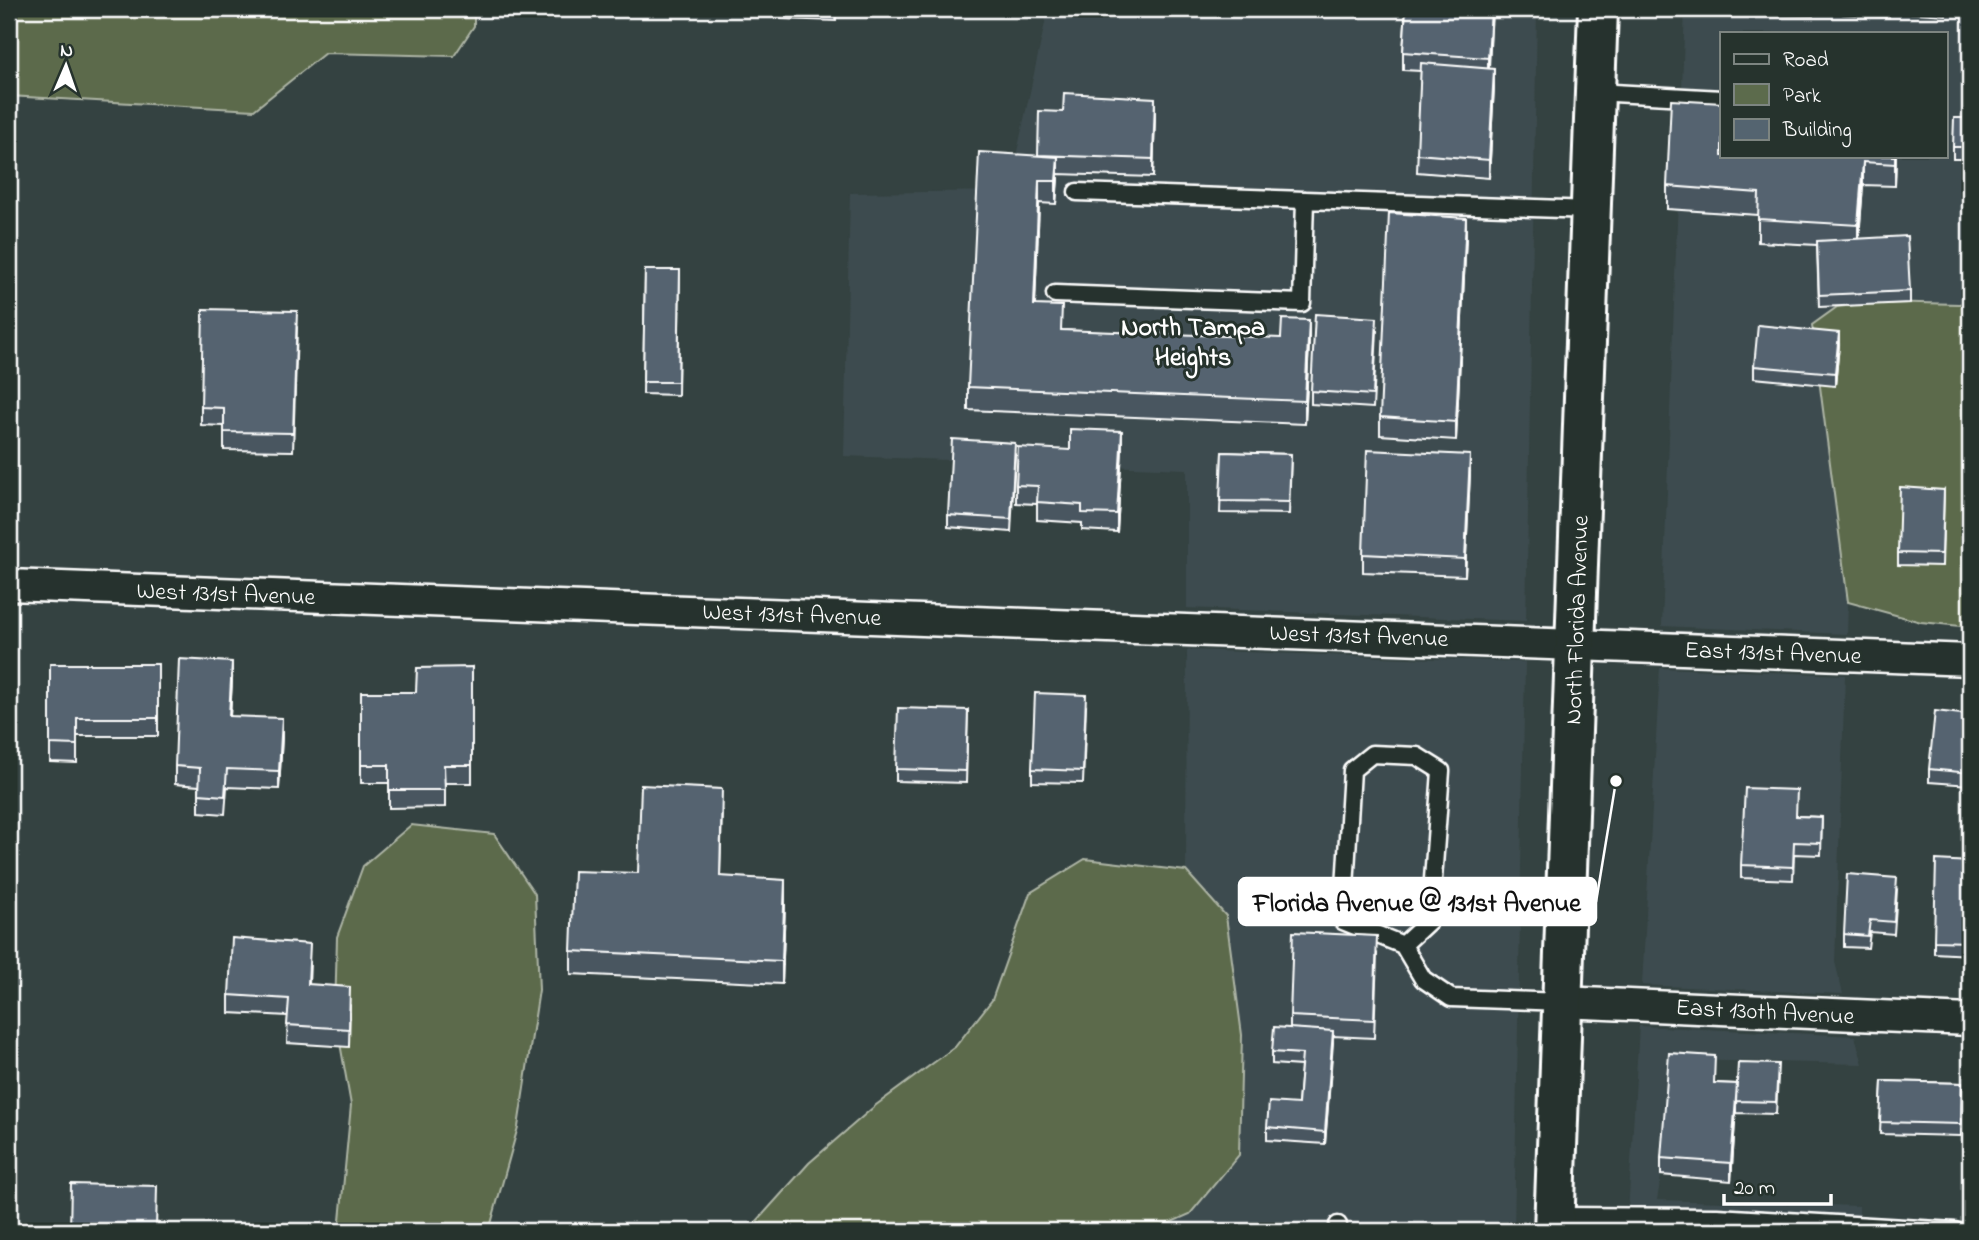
<svg xmlns="http://www.w3.org/2000/svg" width="1979" height="1240" viewBox="0 0 1979 1240" font-family="'Indie Flower',sans-serif">
  <rect width="100%" height="100%" fill="#344241"/>
  <filter id="ink" filterUnits="userSpaceOnUse"><feTurbulence type="fractalNoise" baseFrequency=".0143" numOctaves="2"/><feDisplacementMap in="SourceGraphic" scale="14" xChannelSelector="R" yChannelSelector="G"/><feConvolveMatrix kernelMatrix="1 2 1 2 8 2 1 2 1" color-interpolation-filters="sRGB"/></filter>
  <g filter="url(#ink)">
    <path fill="#3e4c4f" fill-rule="evenodd" d="M 1048,9 L 1537,9 L 1526,621 L 1187,608 L 1187,469 L 844,456 L 850,193 L 1011,191 L 1012,175 Z
      M 1685,9 L 1970,9 L 1970,301 L 1812,325 L 1848,602 L 1847,634 L 1662,626 ZM 1722,33 L 1946,33 L 1946,156 L 1722,156 Z
      M 1187,650 L 1525,662 L 1514,1231 L 1151,1231 L 1190,1214 L 1239,1155 L 1242,1035 L 1226,916 L 1186,871 Z
      M 1660,668 L 1845,675 L 1835,962 L 1843,994 L 1642,985 Z
      M 1639,1026 L 1855,1036 L 1863,1064 L 1681,1060 L 1657,1200 L 1859,1206 L 1859,1231 L 1627,1231 Z"/>
    <path fill="#5c6b4c" stroke="#aeb5a6" stroke-width="2" d="M 9,9 L 474,9 L 474,26 L 454,56 L 325,53 L 254,110 L 9,96 Z
      M 1970,301 L 1970,627 L 1921,622 L 1848,602 L 1812,325 L 1837,307 L 1880,302 L 1959,304 Z
      M 411,825 L 494,834 L 535,894 L 539,990 L 518,1127 L 489,1231 L 339,1231 L 351,1105 L 335,1015 L 337,937 L 363,866 Z
      M 1085,859 L 1186,871 L 1226,916 L 1242,1035 L 1239,1155 L 1190,1214 L 1151,1231 L 748,1231 L 809,1163 L 876,1105 L 955,1047 L 992,1000 L 1030,893 Z"/>
    <g fill="none" stroke-linecap="round" stroke-linejoin="round">
      <g stroke="#fff" stroke-width="21">
        <path id="service" d="M 1595,92 L 1722,99
          M 1077,192 L 1591,210
          M 1055,294 L 1302,303 L 1305,200
          M 1403,945 L 1430,920 L 1441,771 L 1417,756 L 1372,754 L 1352,770 L 1343,921 L 1403,945 L 1423,979 L 1451,998 L 1561,1002
          M 1554,1216 L 1717,1217 L 1955,1231
          M 1338,1231 L 1338,1225"/>
      </g>
      <g stroke="#fff" stroke-width="35">
        <path id="minor" d="M 9,585 L 1970,660
          M 1561,1002 L 1970,1020"/>
      </g>
      <g stroke="#fff" stroke-width="44">
        <path id="primary" d="M 1554,1231 L 1598,9"/>
      </g>
      <use href="#service" stroke="#26332d" stroke-width="16"/>
      <use href="#minor" stroke="#26332d" stroke-width="30"/>
      <use href="#primary" stroke="#26332d" stroke-width="38"/>
    </g>
    <path fill="#485660" stroke="#fff" stroke-width="2" d="M 781,9 L 836,9 L 836,21 L 781,19 Z
      M 1406,9 L 1492,9 L 1489,68 L 1494,86 L 1489,178 L 1417,172 L 1421,71 L 1403,70 L 1403,52 Z
      M 1740,9 L 1813,9 L 1813,16 L 1740,15 Z
      M 1843,9 L 1890,9 L 1889,17 L 1843,14 Z
      M 1901,9 L 1946,9 L 1946,15 L 1901,12 Z
      M 1966,9 L 1970,9 L 1970,17 L 1966,17 Z
      M 1155,115 L 1153,177 L 1058,174 L 1056,204 L 1039,203 L 1035,305 L 1062,330 L 1309,343 L 1305,424 L 968,410 L 968,387 L 1038,156 Z
      M 1970,118 L 1970,159 L 1953,159 L 1953,147 Z
      M 1896,156 L 1895,186 L 1863,185 L 1859,239 L 1910,291 L 1910,303 L 1819,307 L 1817,245 L 1758,242 L 1758,215 L 1667,209 L 1667,186 Z
      M 1466,236 L 1456,440 L 1380,435 L 1380,417 Z
      M 645,270 L 680,270 L 678,395 L 643,394 Z
      M 297,328 L 293,451 L 224,450 L 224,426 L 201,425 L 201,407 Z
      M 1377,330 L 1373,408 L 1311,404 L 1311,391 Z
      M 1839,345 L 1835,386 L 1754,378 L 1754,366 Z
      M 1122,449 L 1117,532 L 1082,530 L 1082,523 L 1037,520 L 1037,504 L 1016,503 L 1016,485 L 1070,450 Z
      M 1222,452 L 1291,454 L 1289,514 L 1220,513 Z
      M 1015,455 L 1011,532 L 948,527 L 948,515 Z
      M 1470,473 L 1465,576 L 1363,572 L 1363,554 Z
      M 1944,490 L 1942,566 L 1898,565 L 1898,553 Z
      M 50,664 L 158,664 L 158,736 L 77,736 L 77,763 L 50,762 Z
      M 472,667 L 472,783 L 445,783 L 445,807 L 389,808 L 389,783 L 361,783 L 361,692 L 416,692 Z
      M 232,680 L 230,716 L 282,736 L 279,789 L 227,787 L 225,814 L 199,812 L 199,786 L 175,784 L 175,766 Z
      M 1086,707 L 1083,783 L 1032,782 L 1032,769 Z
      M 968,710 L 966,783 L 896,781 L 896,769 Z
      M 1970,715 L 1970,785 L 1929,782 L 1929,769 Z
      M 722,812 L 720,876 L 785,903 L 782,984 L 571,974 L 571,951 L 638,873 Z
      M 1796,816 L 1822,817 L 1821,855 L 1794,854 L 1793,880 L 1741,878 L 1741,865 Z
      M 1970,862 L 1970,955 L 1934,953 L 1934,941 Z
      M 1897,890 L 1894,934 L 1870,932 L 1868,948 L 1844,947 L 1844,934 Z
      M 1377,954 L 1374,1038 L 1333,1036 L 1325,1144 L 1267,1140 L 1267,1127 L 1298,1104 L 1301,1066 L 1272,1064 L 1272,1052 L 1290,1028 L 1290,1016 Z
      M 310,962 L 309,985 L 350,1005 L 349,1047 L 287,1043 L 288,1016 L 229,1013 L 229,995 Z
      M 1778,1076 L 1776,1114 L 1736,1113 L 1736,1107 L 1731,1181 L 1661,1175 L 1661,1158 L 1715,1083 L 1737,1084 Z
      M 1882,1081 L 1962,1083 L 1961,1136 L 1880,1134 Z"/>
    <path fill="#3b464e" stroke="#fff" stroke-width="2" d="M 1491,9 L 1492,9 L 1488,76 L 1488,58 Z
      M 1494,69 L 1494,86 L 1489,178 L 1489,160 Z
      M 1155,98 L 1155,115 L 1153,177 L 1153,159 Z
      M 1895,156 L 1896,156 L 1895,186 Z
      M 1058,157 L 1058,180 L 1056,204 L 1056,181 Z
      M 1863,162 L 1863,185 L 1858,248 L 1858,225 Z
      M 1039,181 L 1039,203 L 1034,327 L 1034,305 Z
      M 1466,218 L 1466,236 L 1456,440 L 1456,422 Z
      M 1309,320 L 1309,343 L 1305,424 L 1305,401 Z
      M 1839,333 L 1839,345 L 1835,386 L 1835,373 Z
      M 1122,431 L 1122,449 L 1117,532 L 1117,514 Z
      M 1470,455 L 1470,473 L 1465,576 L 1465,559 Z
      M 232,662 L 232,680 L 229,733 L 229,716 Z
      M 282,718 L 282,736 L 279,789 L 279,771 Z
      M 785,880 L 785,903 L 782,984 L 782,961 Z
      M 1333,1031 L 1333,1043 L 1325,1144 L 1325,1132 Z
      M 1737,1084 L 1736,1107 L 1731,1181 L 1731,1163 Z"/>
    <path fill="#546470" stroke="#fff" stroke-width="2" d="M 1406,9 L 1491,9 L 1488,58 L 1403,52 Z
      M 1862,9 L 1890,9 L 1889,11 Z
      M 1421,63 L 1494,69 L 1489,160 L 1417,154 Z
      M 1064,93 L 1155,98 L 1153,159 L 1038,155 L 1039,111 L 1063,112 Z
      M 1671,100 L 1722,103 L 1722,156 L 1895,156 L 1895,164 L 1863,162 L 1858,225 L 1758,219 L 1759,193 L 1667,186 Z
      M 1954,118 L 1970,118 L 1970,147 L 1953,147 Z
      M 979,152 L 1058,157 L 1056,181 L 1039,181 L 1034,305 L 1062,306 L 1061,330 L 1281,338 L 1282,319 L 1309,320 L 1305,401 L 968,387 Z
      M 1389,213 L 1466,218 L 1456,422 L 1380,417 Z
      M 1907,236 L 1910,291 L 1819,295 L 1817,241 Z
      M 645,270 L 680,270 L 678,382 L 643,382 Z
      M 203,309 L 297,311 L 293,433 L 224,432 L 224,408 L 201,407 Z
      M 1315,314 L 1377,318 L 1373,395 L 1311,391 Z
      M 1758,325 L 1839,333 L 1835,373 L 1754,366 Z
      M 1070,429 L 1122,431 L 1117,514 L 1082,513 L 1082,505 L 1037,502 L 1038,486 L 1016,485 L 1018,447 L 1070,450 Z
      M 952,439 L 1015,443 L 1011,519 L 948,515 Z
      M 1367,450 L 1470,455 L 1465,559 L 1363,554 Z
      M 1222,452 L 1291,454 L 1289,502 L 1220,501 Z
      M 1900,487 L 1944,490 L 1942,554 L 1898,553 Z
      M 179,659 L 232,662 L 229,716 L 282,718 L 279,771 L 227,769 L 225,796 L 199,794 L 200,768 L 175,766 Z
      M 50,664 L 158,664 L 158,718 L 77,718 L 77,745 L 50,744 Z
      M 472,667 L 472,765 L 444,765 L 445,790 L 389,790 L 389,765 L 361,765 L 361,692 L 416,692 L 417,668 Z
      M 1035,693 L 1086,695 L 1083,771 L 1032,769 Z
      M 898,708 L 968,710 L 966,771 L 896,769 Z
      M 1935,711 L 1970,715 L 1970,773 L 1929,769 Z
      M 641,785 L 722,789 L 720,876 L 785,880 L 782,961 L 571,951 L 574,871 L 638,873 Z
      M 1745,788 L 1797,790 L 1796,816 L 1822,817 L 1821,843 L 1794,842 L 1793,867 L 1741,865 Z
      M 1936,860 L 1970,862 L 1970,942 L 1934,941 Z
      M 1847,874 L 1897,878 L 1894,922 L 1870,920 L 1868,936 L 1844,934 Z
      M 1293,932 L 1377,936 L 1374,1020 L 1290,1016 Z
      M 232,938 L 310,944 L 308,984 L 350,987 L 349,1029 L 287,1025 L 289,999 L 229,995 Z
      M 1274,1027 L 1333,1031 L 1325,1132 L 1267,1127 L 1269,1102 L 1298,1104 L 1302,1054 L 1272,1052 Z
      M 1669,1053 L 1715,1056 L 1714,1083 L 1737,1084 L 1731,1163 L 1661,1158 Z
      M 1738,1063 L 1778,1064 L 1776,1102 L 1736,1101 Z
      M 1882,1081 L 1962,1083 L 1961,1124 L 1880,1122 Z
      M 71,1184 L 157,1186 L 156,1231 L 70,1231 Z"/>
  </g>
  <g text-anchor="middle" stroke-width="6" stroke-linejoin="round" paint-order="stroke">
    <g font-size="24" fill="#fff" stroke="#26332d">
      <text transform="translate(226 593) rotate(2)" y="8">West 131st Avenue</text>
      <text transform="translate(792 614) rotate(2)" y="8">West 131st Avenue</text>
      <text transform="translate(1576 620) rotate(-88)" y="8">North Florida Avenue</text>
      <text transform="translate(1359 635) rotate(2)" y="8">West 131st Avenue</text>
      <text transform="translate(1773 652) rotate(2)" y="8">East 131st Avenue</text>
      <text transform="translate(1765 1011) rotate(3)" y="8">East 130th Avenue</text>
    </g>
    <g font-size="26" font-weight="bold" fill="#fff" stroke="#26332d">
      <text x="1193" y="335">North Tampa<tspan x="1193" dy="30">Heights</tspan></text>
    </g>
  </g>
  <path fill="none" stroke="#fff" stroke-width="2.5" d="M1616 781L1596 902"/>
  <circle fill="#fff" stroke="#26332d" stroke-width="2.5" cx="1616" cy="781" r="7"/>
  <rect fill="#fff" stroke="#fff" stroke-width="2.5" x="1239" y="878" width="357" height="47" rx="7"/>
  <g font-size="26" text-anchor="middle" font-weight="bold" fill="#111">
    <text x="1417" y="911">Florida Avenue @ 131st Avenue</text>
  </g>
  <rect width="1979" height="1240" fill="none" stroke="#26332d" stroke-width="35"/>
  <rect x="18" y="18" width="1944" height="1205" fill="none" stroke="#fff" stroke-width="2.5" filter="url(#ink)"/>
  <rect x="1720" y="32" width="228" height="126" fill="#26332d" stroke="#7d8581" stroke-width="2"/>
  <rect x="1734" y="54" width="35" height="10" fill="#26332d" stroke="#7d8581" stroke-width="2"/>
  <text x="1783" y="66" font-size="21" fill="#ffffff">Road</text>
  <rect x="1734" y="84" width="35" height="21" fill="#5c6b4c" stroke="#7d8581" stroke-width="2"/>
  <text x="1783" y="102" font-size="21" fill="#ffffff">Park</text>
  <rect x="1734" y="119" width="35" height="21" fill="#546470" stroke="#7d8581" stroke-width="2"/>
  <text x="1783" y="136" font-size="21" fill="#ffffff">Building</text>
  <g transform="translate(66 66) rotate(2)" stroke="#26332d" stroke-width="5" paint-order="stroke">
  <path d="M0-5L12 26L0 18L-12 26Z" fill="#ffffff"/>
  <text y="-10" font-size="19" font-weight="bold" text-anchor="middle" fill="#ffffff">N</text>
  </g>
  <path d="M1724 1194v10h107v-10" fill="none" stroke="#ffffff" stroke-width="3.5"/>
  <text x="1734" y="1194" font-size="21" fill="#ffffff" stroke="#26332d" stroke-width="5" paint-order="stroke">20 m</text>
</svg>
